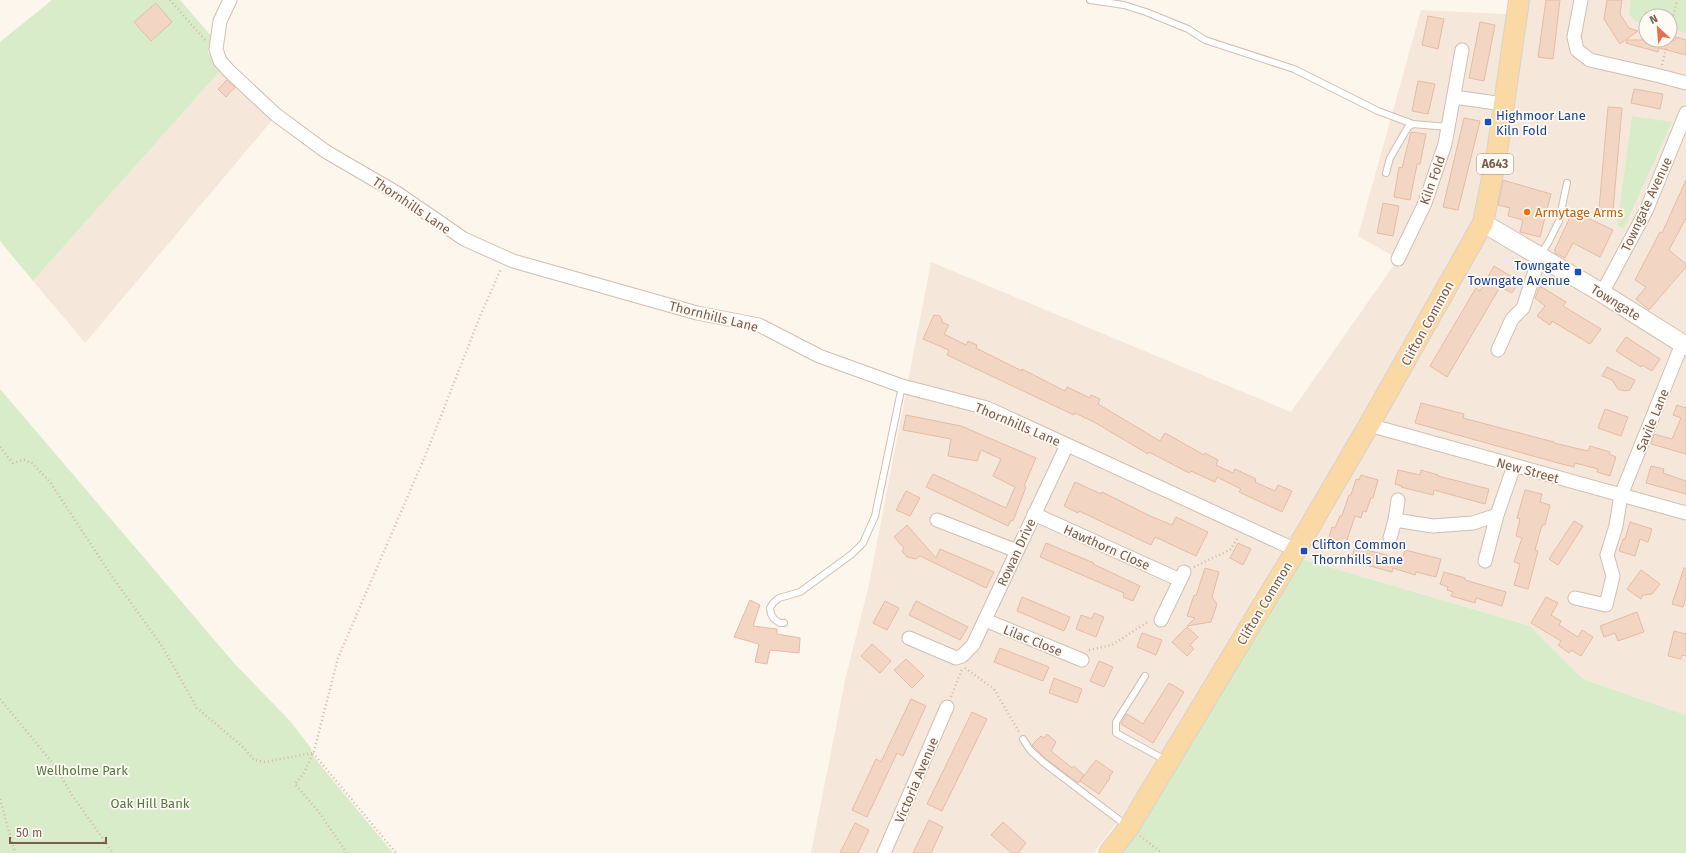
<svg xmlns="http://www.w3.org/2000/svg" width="1686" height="853" viewBox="0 0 1686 853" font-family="'Fira Sans',sans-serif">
  <rect width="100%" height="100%" fill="#fdf6ec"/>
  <path fill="#f5e8da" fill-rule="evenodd" d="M 1528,0 L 1686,0 L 1686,715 L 1583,679 L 1530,626 L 1302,559 L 1284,548 L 1153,773 L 1094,853 L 811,853 L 846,676 L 868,589 L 931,262 L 1291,412 L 1398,259 L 1358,236 L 1421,10 L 1505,14 L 1525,17 ZM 1646,16 L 1670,16 L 1670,40 L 1646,40 Z
    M 220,71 L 273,119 L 85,343 L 33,281 Z"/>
  <path fill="#d8ecc9" d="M 52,0 L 180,0 L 212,37 L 208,52 L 220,71 L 33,281 L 0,241 L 0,42 Z
    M 1631,0 L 1686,0 L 1686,33 L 1670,29 L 1670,16 L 1646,16 L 1646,24 L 1635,21 L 1629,14 Z
    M 1632,116 L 1672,122 L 1624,228 L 1617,226 Z
    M 0,389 L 234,663 L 290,721 L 311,748 L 312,755 L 393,853 L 0,853 Z
    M 1302,559 L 1530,626 L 1583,679 L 1686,715 L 1686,853 L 1109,853 Z"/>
  <path fill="#f3d5c3" stroke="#e6bba3" d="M 1546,0 L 1560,0 L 1553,59 L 1538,57 Z
    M 1607,0 L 1622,0 L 1620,14 L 1629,28 L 1638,31 L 1620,44 L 1604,19 Z
    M 156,3 L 172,22 L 151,41 L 134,22 Z
    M 1428,16 L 1444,19 L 1438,49 L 1422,45 Z
    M 1480,22 L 1495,25 L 1484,81 L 1469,78 Z
    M 1676,37 L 1686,40 L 1686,55 L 1659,48 L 1658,52 L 1626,43 L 1627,40 L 1675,40 Z
    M 227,80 L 235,87 L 226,97 L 218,89 Z
    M 1418,81 L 1435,84 L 1428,114 L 1412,111 Z
    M 1634,89 L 1663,94 L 1660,109 L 1631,103 Z
    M 1608,107 L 1622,108 L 1613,211 L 1599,209 Z
    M 1464,118 L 1480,121 L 1458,210 L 1443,207 Z
    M 1411,132 L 1426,134 L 1420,164 L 1417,164 L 1410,200 L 1394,197 L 1399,167 L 1402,168 Z
    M 1503,180 L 1551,194 L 1540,237 L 1520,232 L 1523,220 L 1508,216 L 1510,208 L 1498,205 Z
    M 1686,180 L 1686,218 L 1669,250 L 1686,264 L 1686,267 L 1649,310 L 1636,299 L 1646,287 L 1635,280 L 1660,232 L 1662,233 Z
    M 1383,203 L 1399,206 L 1393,236 L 1377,233 Z
    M 1573,211 L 1613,230 L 1600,257 L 1573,243 L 1565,258 L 1555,253 L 1555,249 Z
    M 1494,266 L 1519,281 L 1512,293 L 1500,287 L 1447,377 L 1430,366 L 1476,288 L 1480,291 Z
    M 1540,286 L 1566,302 L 1563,306 L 1601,329 L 1590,344 L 1552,321 L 1550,325 L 1537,316 L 1545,306 L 1535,298 Z
    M 934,315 L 940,316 L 943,323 L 949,325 L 944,334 L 966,345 L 968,341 L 977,345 L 976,348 L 1022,371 L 1022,369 L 1065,391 L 1067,387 L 1090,398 L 1091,395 L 1100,399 L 1098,404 L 1160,441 L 1165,433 L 1204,455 L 1205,453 L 1218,460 L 1216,465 L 1233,473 L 1235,469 L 1256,479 L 1255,482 L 1275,491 L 1278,485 L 1292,491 L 1282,512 L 1239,492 L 1241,489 L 1217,477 L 1215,482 L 1191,471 L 1189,473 L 1149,452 L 1148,454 L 1094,422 L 1075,413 L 1074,415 L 947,355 L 949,350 L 923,339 Z
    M 1626,337 L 1660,359 L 1652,371 L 1642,365 L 1641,367 L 1616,351 Z
    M 1607,367 L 1635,380 L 1630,390 L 1624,391 L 1618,389 L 1612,380 L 1602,376 Z
    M 1421,403 L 1464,414 L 1463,418 L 1546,440 L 1554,442 L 1554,443 L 1588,451 L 1590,446 L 1610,452 L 1609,454 L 1616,457 L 1610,476 L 1597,472 L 1598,469 L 1575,463 L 1574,467 L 1558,463 L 1415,423 Z
    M 1677,405 L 1685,408 L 1686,406 L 1686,454 L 1651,444 L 1654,434 L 1672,439 L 1681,418 L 1673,415 Z
    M 1605,409 L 1628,417 L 1621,436 L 1598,428 Z
    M 906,415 L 961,426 L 1036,458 L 1024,486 L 1026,487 L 1013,521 L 1011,520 L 1008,526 L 926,487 L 933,474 L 1006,508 L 1015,487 L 993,476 L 1001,459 L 981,450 L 977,461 L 948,456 L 951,439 L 903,430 Z
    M 1651,466 L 1664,469 L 1663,473 L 1686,481 L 1686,494 L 1646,483 Z
    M 1398,470 L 1420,475 L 1421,470 L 1438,475 L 1438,476 L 1489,489 L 1485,504 L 1434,490 L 1433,495 L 1401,487 L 1402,486 L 1395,484 Z
    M 1361,475 L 1378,480 L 1373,498 L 1371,498 L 1366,512 L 1363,511 L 1361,518 L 1355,516 L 1346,543 L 1329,537 L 1332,527 L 1335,528 L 1340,516 L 1342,516 L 1349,495 L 1351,495 L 1356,479 L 1359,480 Z
    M 1075,482 L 1101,494 L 1102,492 L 1148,515 L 1172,525 L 1176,517 L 1208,532 L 1196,556 L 1155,537 L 1151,545 L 1079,511 L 1078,513 L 1064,506 Z
    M 1525,490 L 1542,494 L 1540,502 L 1550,505 L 1545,525 L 1542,525 L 1535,550 L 1538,551 L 1528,589 L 1514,585 L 1520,564 L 1514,562 L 1522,538 L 1516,536 L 1520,519 L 1517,518 Z
    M 906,491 L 920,498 L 910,516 L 896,510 Z
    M 1574,521 L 1583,526 L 1558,565 L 1549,559 Z
    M 1630,522 L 1652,529 L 1648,542 L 1640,539 L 1635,556 L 1619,551 L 1623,539 L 1625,539 Z
    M 907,525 L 936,558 L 940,549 L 994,572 L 986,588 L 920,556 L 916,559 L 907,557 L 902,551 L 904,548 L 894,537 Z
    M 1046,543 L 1094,563 L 1093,564 L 1140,586 L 1133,601 L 1123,597 L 1124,593 L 1040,557 Z
    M 1238,543 L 1251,549 L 1243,565 L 1230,558 Z
    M 1355,547 L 1402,559 L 1405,550 L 1441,559 L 1436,577 L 1416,572 L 1415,575 L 1393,568 L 1392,572 L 1351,561 Z
    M 1205,568 L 1219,572 L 1212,597 L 1217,604 L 1211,622 L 1187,626 L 1195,618 L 1187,616 L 1194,595 L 1196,596 Z
    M 1684,568 L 1686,568 L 1686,597 L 1683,607 L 1672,604 Z
    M 1641,570 L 1660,584 L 1652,594 L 1643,595 L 1641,599 L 1627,589 Z
    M 1444,572 L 1465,578 L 1465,580 L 1506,592 L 1502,606 L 1476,598 L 1475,603 L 1451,596 L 1453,592 L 1447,590 L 1448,587 L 1440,584 Z
    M 1022,597 L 1070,617 L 1064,631 L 1017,611 Z
    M 1546,597 L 1558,603 L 1551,615 L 1561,621 L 1559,625 L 1578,637 L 1582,630 L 1593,637 L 1581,656 L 1571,650 L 1569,653 L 1558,645 L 1561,641 L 1531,623 Z
    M 750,600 L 760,605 L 753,626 L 777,629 L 777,634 L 800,638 L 799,653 L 770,650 L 767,664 L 755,662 L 759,644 L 734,637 Z
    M 885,601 L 899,608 L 887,630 L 873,623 Z
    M 916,601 L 968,627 L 960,640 L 909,615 Z
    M 1637,612 L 1644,632 L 1618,641 L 1615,633 L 1604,637 L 1600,626 Z
    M 1094,613 L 1104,617 L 1096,637 L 1076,629 L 1081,615 L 1092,619 Z
    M 1187,627 L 1198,637 L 1190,645 L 1194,649 L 1187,656 L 1172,642 Z
    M 1674,631 L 1686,634 L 1686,656 L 1682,655 L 1681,659 L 1668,656 Z
    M 1142,633 L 1162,640 L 1156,655 L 1137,647 Z
    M 872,644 L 891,661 L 880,673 L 861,656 Z
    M 1000,648 L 1049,667 L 1043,681 L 994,662 Z
    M 906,659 L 924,676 L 912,688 L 894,670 Z
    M 1099,661 L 1113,667 L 1104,687 L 1090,681 Z
    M 1054,678 L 1082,689 L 1077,703 L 1049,693 Z
    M 1169,683 L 1184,692 L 1153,743 L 1121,724 L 1127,714 L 1143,724 Z
    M 911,699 L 926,706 L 903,756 L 897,753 L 867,817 L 852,810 L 876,759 L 881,762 Z
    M 972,712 L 987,719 L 942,811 L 927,804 Z
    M 1047,734 L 1056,742 L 1051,751 L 1072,768 L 1074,766 L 1084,775 L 1078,783 L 1046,759 L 1032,745 L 1041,736 L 1044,738 Z
    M 1096,760 L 1113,772 L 1109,777 L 1110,778 L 1099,794 L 1080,781 Z
    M 929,820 L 943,827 L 931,853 L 913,853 Z
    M 1003,822 L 1026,843 L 1018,853 L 1012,853 L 991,835 Z
    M 855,823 L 869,830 L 858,853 L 840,853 Z"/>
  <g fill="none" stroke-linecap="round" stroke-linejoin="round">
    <g stroke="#d1beb0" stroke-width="8">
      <path id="lane" d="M 1090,0 L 1124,5 L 1146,12 L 1188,29 L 1205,40 L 1294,69 L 1378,111 L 1413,124
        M 1386,173 L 1390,158 L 1408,127 L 1413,124 L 1448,127
        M 1540,255 L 1548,243 L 1559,221 L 1567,183
        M 784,623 L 780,623 L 774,619 L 771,614 L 770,608 L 773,603 L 779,598 L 800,592 L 852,554 L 863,543 L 875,516 L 902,386
        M 1145,676 L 1116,722 L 1116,733 L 1167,761
        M 1023,739 L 1030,750 L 1043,762 L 1127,826"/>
    </g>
    <g stroke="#d1beb0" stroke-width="15">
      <path id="street" d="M 230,0 L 220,21 L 216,49 L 220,61 L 229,71 L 275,114 L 325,151 L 397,193 L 464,239 L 513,261 L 697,313 L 759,325 L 819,356 L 902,386 L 987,408 L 1296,550
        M 1581,0 L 1574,37 L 1577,50 L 1590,60 L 1660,76 L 1686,83
        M 1454,97 L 1503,104
        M 1398,259 L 1425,203 L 1445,144 L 1462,50
        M 1602,293 L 1646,211 L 1686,113
        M 1498,350 L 1512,319 L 1523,308 L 1540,256
        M 1369,425 L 1686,513
        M 1034,514 L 1180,580
        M 937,520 L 1017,551
        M 1395,520 L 1433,526 L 1473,523 L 1497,515 L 1514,466
        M 1390,538 L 1395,520 L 1398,500
        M 1485,561 L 1497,515
        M 1575,598 L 1606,605 L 1613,576 L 1607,555 L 1616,526 L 1621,495 L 1682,344
        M 985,620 L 1082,660
        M 1161,620 L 1184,572
        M 909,638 L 956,658 L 962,656 L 973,645 L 1067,445
        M 884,853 L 947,707"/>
    </g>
    <g stroke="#d6c0b0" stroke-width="20">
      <path id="secondary" d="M 1483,223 L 1602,293 L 1686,346"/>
    </g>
    <g stroke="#dad1cd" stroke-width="22">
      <path id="primary" d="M 1109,853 L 1129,827 L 1296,550 L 1369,425 L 1483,223 L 1497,153 L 1519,0"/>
    </g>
    <path stroke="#d9b8a5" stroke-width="2.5" stroke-dasharray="1 3" stroke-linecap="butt" d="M 170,0 L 205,40
      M 1670,31 L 1677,0
      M 1662,65 L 1668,40
      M 0,447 L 13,463 L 24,460 L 32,463 L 50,482 L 113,578 L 162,646 L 197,708 L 243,747 L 254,760 L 265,762 L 313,753
      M 1194,567 L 1231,549 L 1238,537
      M 1089,650 L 1112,645 L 1149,621
      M 965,668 L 994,689 L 1019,732
      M 951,697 L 962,669
      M 0,699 L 55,766 L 72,795 L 113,853
      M 313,753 L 396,853
      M 0,799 L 15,853
      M 1140,836 L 1162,853
      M 347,853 L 318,811 L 295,784 L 304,773 L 314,751 L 338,658 L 426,454 L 481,314 L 501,269"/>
    <use href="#lane" stroke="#fff" stroke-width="6"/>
    <use href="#street" stroke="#fff" stroke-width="13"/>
    <use href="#secondary" stroke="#fff" stroke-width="18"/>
    <use href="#primary" stroke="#fbd9a5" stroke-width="20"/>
  </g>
  <g fill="#1a4fb4" stroke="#fffaf3" stroke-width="1.5">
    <rect x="1484" y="118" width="8" height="8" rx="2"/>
    <rect x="1574" y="268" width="8" height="8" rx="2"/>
    <rect x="1300" y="547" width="8" height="8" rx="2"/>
  </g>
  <circle fill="#e8710a" stroke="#fffaf3" stroke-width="1.5" cx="1527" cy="212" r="4"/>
  <g text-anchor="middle" stroke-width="3.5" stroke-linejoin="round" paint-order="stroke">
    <rect fill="#fffaf3" stroke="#a28b7f" stroke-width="1" x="1477" y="154" width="36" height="20" rx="3"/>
    <g font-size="12" font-weight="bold" fill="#7a5c4d">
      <text x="1495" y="168">A643</text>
    </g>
    <g font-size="13" fill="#164399" stroke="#fffaf3" text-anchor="start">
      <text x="1496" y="120">Highmoor Lane<tspan x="1496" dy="15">Kiln Fold</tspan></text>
      <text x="1570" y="270" text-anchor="end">Towngate<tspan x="1570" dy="15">Towngate Avenue</tspan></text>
      <text x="1312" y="549">Clifton Common<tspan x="1312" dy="15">Thornhills Lane</tspan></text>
    </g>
    <g font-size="13" fill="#7a5c4d" stroke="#fffaf3">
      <text transform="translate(1432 180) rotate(-70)" y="5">Kiln Fold</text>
      <text transform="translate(1646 204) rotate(-65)" y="5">Towngate Avenue</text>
      <text transform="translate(412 205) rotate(34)" y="5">Thornhills Lane</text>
      <text transform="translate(1616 302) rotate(32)" y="5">Towngate</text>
      <text transform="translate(714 316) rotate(14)" y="5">Thornhills Lane</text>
      <text transform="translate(1427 323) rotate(-61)" y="5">Clifton Common</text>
      <text transform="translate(1652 420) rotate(-68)" y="5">Savile Lane</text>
      <text transform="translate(1018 424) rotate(23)" y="5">Thornhills Lane</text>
      <text transform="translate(1528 470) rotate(15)" y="5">New Street</text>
      <text transform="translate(1107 547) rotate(24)" y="5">Hawthorn Close</text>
      <text transform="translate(1016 552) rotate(-65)" y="5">Rowan Drive</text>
      <text transform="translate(1264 603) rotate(-59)" y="5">Clifton Common</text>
      <text transform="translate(1033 640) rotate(22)" y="5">Lilac Close</text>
      <text transform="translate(916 780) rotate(-67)" y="5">Victoria Avenue</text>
    </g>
    <g font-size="13" fill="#c56008" stroke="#fffaf3" text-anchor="start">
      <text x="1535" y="217">Armytage Arms</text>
    </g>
    <g font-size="13" fill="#537a41" stroke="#fffaf3">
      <text x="82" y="775">Wellholme Park</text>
      <text x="150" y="808">Oak Hill Bank</text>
    </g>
  </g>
  <g transform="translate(1658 28) rotate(334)"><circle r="19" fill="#fffaf3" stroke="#cabbb1"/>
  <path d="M0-3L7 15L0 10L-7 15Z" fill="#e76f51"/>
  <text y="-6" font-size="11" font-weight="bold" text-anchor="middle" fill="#7a5c4d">N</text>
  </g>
  <path d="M10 837v6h96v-6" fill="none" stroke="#7a5c4d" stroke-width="2"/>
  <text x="16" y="837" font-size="12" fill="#7a5c4d" stroke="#fffaf3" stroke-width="3" paint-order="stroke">50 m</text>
</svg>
